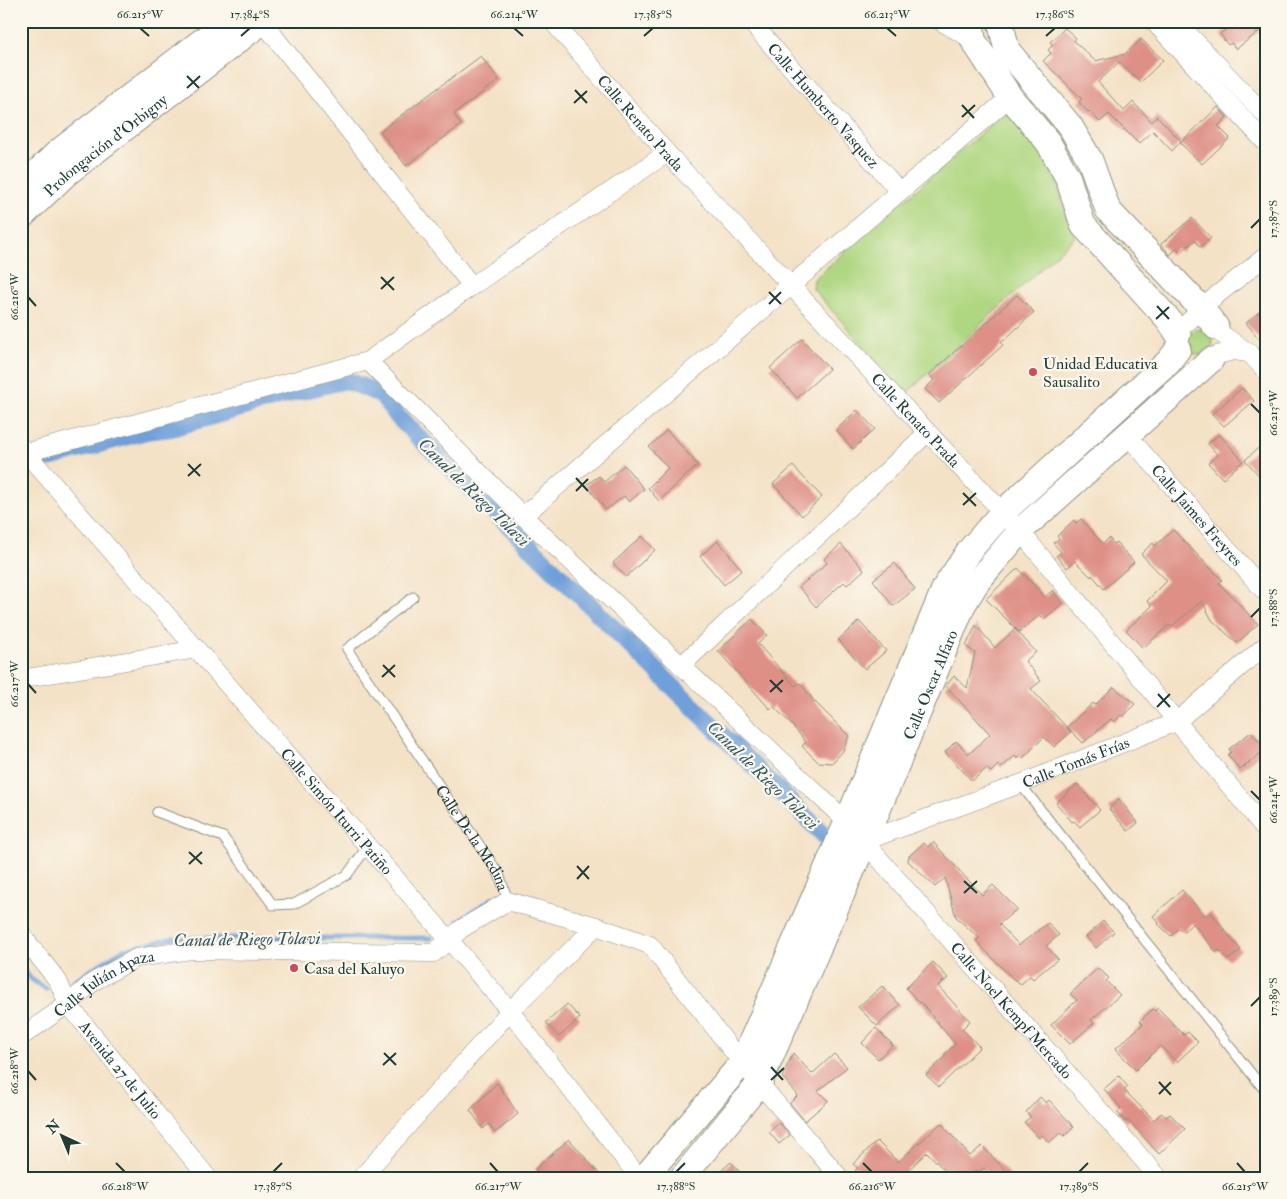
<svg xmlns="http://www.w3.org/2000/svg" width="1287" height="1199" viewBox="0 0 1287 1199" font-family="'IM FELL Double Pica',serif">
  <rect width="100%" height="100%" fill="#fbf7ec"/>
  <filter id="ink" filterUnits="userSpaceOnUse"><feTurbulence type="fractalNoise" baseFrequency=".02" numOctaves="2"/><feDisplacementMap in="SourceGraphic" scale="10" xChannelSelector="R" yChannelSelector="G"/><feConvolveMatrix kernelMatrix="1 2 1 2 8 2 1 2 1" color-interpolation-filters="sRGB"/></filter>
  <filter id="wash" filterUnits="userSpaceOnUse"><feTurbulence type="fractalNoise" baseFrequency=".0096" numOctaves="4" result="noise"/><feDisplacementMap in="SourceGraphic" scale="20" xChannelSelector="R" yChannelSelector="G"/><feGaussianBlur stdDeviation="1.12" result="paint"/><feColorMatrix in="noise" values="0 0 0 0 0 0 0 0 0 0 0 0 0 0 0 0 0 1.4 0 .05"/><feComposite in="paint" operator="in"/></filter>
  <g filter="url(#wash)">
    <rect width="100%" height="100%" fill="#f4e2c7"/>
    <path fill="#afd781" stroke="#678a5a" d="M 1003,114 L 1013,116 L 1040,145 L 1056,179 L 1068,220 L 1075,237 L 906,394 L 813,289 L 814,279 Z
      M1187 342a13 13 0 1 1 26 0a13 13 0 1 1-26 0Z"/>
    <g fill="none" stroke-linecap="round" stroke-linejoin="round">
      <path stroke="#6fa0da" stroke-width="5" d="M 518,893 L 548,904
        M 459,921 L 493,898
        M 21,967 L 31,979 L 46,989
        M 73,981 L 123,950 L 174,938 L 431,938"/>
      <path stroke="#6fa0da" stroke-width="18" d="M 38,461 L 146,431 L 171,428 L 292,393 L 346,380 L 382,395 L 398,417 L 825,836"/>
    </g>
    <g id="blocks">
      <path fill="#de9087" d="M 1237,21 L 1254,21 L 1261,30 L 1236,49 L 1231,43 L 1228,45 L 1220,34 Z
        M 1065,28 L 1076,38 L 1074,41 L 1095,61 L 1125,54 L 1141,39 L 1163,60 L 1141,82 L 1119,62 L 1098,82 L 1124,111 L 1133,102 L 1152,122 L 1157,116 L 1181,141 L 1172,151 L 1153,131 L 1139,144 L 1109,114 L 1100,122 L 1089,111 L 1088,112 L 1079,102 L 1082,99 L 1043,61 L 1051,53 L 1048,50 L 1053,45 L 1050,42 Z
        M 481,56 L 499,80 L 454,114 L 461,125 L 406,166 L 380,131 Z
        M 1218,107 L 1227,117 L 1218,126 L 1230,138 L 1202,164 L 1180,143 Z
        M 1192,218 L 1211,238 L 1200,247 L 1195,240 L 1181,252 L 1177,248 L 1170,255 L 1161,244 Z
        M 1017,295 L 1034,312 L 1001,343 L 1003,345 L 939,403 L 925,389 L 934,380 L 929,375 Z
        M 1266,306 L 1266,347 L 1246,323 Z
        M 802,339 L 829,369 L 797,398 L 770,368 Z
        M 1242,388 L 1254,401 L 1224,426 L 1212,414 Z
        M 857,410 L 875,429 L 853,449 L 836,430 Z
        M 667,430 L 698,465 L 659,501 L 648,488 L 668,468 L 649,447 Z
        M 1219,434 L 1243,461 L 1223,479 L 1208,463 L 1218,455 L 1208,444 Z
        M 1266,441 L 1266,483 L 1245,460 Z
        M 624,465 L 644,489 L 629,502 L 624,496 L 606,510 L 586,485 L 599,476 L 604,482 Z
        M 793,466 L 822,497 L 802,516 L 773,484 Z
        M 1081,519 L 1103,544 L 1109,538 L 1114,544 L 1116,542 L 1134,562 L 1104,589 L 1092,575 L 1091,577 L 1075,561 L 1067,568 L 1056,556 L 1061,552 L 1053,543 L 1059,539 L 1057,536 L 1074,520 L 1076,523 Z
        M 1173,530 L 1222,580 L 1219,583 L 1258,624 L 1237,643 L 1212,620 L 1202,601 L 1171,627 L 1169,625 L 1143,648 L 1126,630 L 1152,606 L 1147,601 L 1167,581 L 1141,554 L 1153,543 L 1155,546 Z
        M 642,536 L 655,550 L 626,577 L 613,563 Z
        M 718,541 L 742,570 L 724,585 L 700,556 Z
        M 841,544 L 864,570 L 847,585 L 844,582 L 816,607 L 799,587 L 827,563 L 824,559 Z
        M 895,563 L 915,589 L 893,606 L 873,580 Z
        M 1018,568 L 1045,597 L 1053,590 L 1063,603 L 1044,619 L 1040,615 L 1019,632 L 986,599 Z
        M 752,619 L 767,635 L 758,644 L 795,686 L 800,683 L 814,701 L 849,736 L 843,751 L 832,763 L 818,762 L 802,746 L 806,742 L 790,723 L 773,706 L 770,709 L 718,651 Z
        M 859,621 L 886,651 L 865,669 L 838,640 Z
        M 976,625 L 995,648 L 1015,629 L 1036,652 L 1025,661 L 1041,681 L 1031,689 L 1071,732 L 1054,747 L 1044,737 L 1022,759 L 1019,756 L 1017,759 L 1015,756 L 1001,768 L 998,765 L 991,772 L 987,768 L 972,781 L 945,752 L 956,741 L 969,754 L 990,734 L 946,686 L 954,676 L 967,688 L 975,653 L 966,646 Z
        M 1114,687 L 1135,704 L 1123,717 L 1121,715 L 1114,722 L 1111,719 L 1083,743 L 1067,727 L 1093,703 L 1095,705 Z
        M 1251,732 L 1266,749 L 1240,770 L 1228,755 L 1231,752 L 1229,749 Z
        M 1077,784 L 1100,810 L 1080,827 L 1074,821 L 1072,822 L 1056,803 Z
        M 1119,799 L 1138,823 L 1128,831 L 1109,809 Z
        M 933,842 L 982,895 L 993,885 L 1017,909 L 999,924 L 1019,945 L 1048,923 L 1059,935 L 1046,946 L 1058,959 L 1033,979 L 1030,976 L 1021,984 L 1012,978 L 976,941 L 979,938 L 956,917 L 945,878 L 935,887 L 908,861 L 909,856 L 924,843 L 928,847 Z
        M 1182,890 L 1205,916 L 1210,912 L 1241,950 L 1228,960 L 1219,950 L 1216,952 L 1193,923 L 1183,932 L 1179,928 L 1171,936 L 1158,924 L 1159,923 L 1153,916 Z
        M 1103,921 L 1114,932 L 1096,948 L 1086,937 Z
        M 933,962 L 948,978 L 938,986 L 970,1021 L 962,1029 L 980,1047 L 939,1087 L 926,1075 L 946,1056 L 944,1055 L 955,1044 L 921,1002 L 920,1003 L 906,988 Z
        M 1098,968 L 1109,978 L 1106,981 L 1120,995 L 1091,1020 L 1094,1023 L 1070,1044 L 1051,1025 L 1077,1000 L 1070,994 Z
        M 882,986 L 900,1005 L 877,1026 L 858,1007 Z
        M 567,1004 L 580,1018 L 559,1037 L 546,1023 Z
        M 1158,1008 L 1184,1035 L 1188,1032 L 1198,1042 L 1177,1062 L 1160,1046 L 1136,1070 L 1115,1049 L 1143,1024 L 1140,1021 L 1153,1009 L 1155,1011 Z
        M 876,1028 L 893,1045 L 878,1059 L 862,1043 Z
        M 793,1053 L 812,1074 L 834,1054 L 847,1067 L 818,1091 L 828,1101 L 805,1121 L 790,1103 L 798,1095 L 782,1077 Z
        M 1119,1076 L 1128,1087 L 1124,1090 L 1154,1120 L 1161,1113 L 1166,1117 L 1170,1114 L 1185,1129 L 1159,1154 L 1128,1120 L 1126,1122 L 1117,1112 L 1121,1108 L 1104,1089 Z
        M 497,1083 L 518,1114 L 495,1133 L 489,1124 L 483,1129 L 470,1110 Z
        M 1040,1097 L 1046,1103 L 1049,1100 L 1074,1127 L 1064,1136 L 1060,1133 L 1049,1143 L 1042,1135 L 1039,1138 L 1024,1122 L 1031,1117 L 1026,1112 Z
        M 779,1123 L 790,1135 L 779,1144 L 769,1132 Z
        M 941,1123 L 970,1156 L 982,1146 L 1013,1178 L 993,1178 L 984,1168 L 979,1172 L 977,1170 L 968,1178 L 952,1178 L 927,1152 L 900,1178 L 862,1178 L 855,1171 L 858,1168 L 853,1164 L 877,1141 L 898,1162 Z
        M 569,1139 L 603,1178 L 542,1178 L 535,1169 Z
        M 731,1162 L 745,1178 L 713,1178 Z"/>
    </g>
  </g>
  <g filter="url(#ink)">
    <use href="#blocks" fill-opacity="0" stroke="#8a907e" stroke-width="1"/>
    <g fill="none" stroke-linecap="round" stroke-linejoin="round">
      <g stroke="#8a907e" stroke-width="11">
        <g id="lane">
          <path id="s1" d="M 413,597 L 347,649 L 499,874 L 508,901"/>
          <path d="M 1020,784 L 1266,1092"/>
          <path d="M 157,812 L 223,837 L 273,905 L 294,904 L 347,875 L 368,846"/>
        </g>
      </g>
      <g stroke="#8a907e" stroke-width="19">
        <g id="street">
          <path d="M 262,21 L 472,286"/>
          <path id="s2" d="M 552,21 L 667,153 L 1020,531 L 1266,830"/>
          <path id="s3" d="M 750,21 L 899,191"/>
          <path d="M 940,21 L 973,40"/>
          <path d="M 1153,21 L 1266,143"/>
          <path d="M 1176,21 L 1266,116"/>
          <path d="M 1188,322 L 1217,295 L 1266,256"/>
          <path d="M 1220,333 L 1249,353 L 1266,371"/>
          <path d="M 1217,355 L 1234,351 L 1249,353"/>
          <path id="s4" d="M 368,361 L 523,516 L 847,822 L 1159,1178"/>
          <path id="s5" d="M 1128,436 L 1266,593"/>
          <path id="s6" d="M 21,447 L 450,941 L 510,1011 L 639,1178"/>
          <path d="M 21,454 L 368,361 L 472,286 L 667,153"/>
          <path d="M 523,516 L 1010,97"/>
          <path d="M 681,666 L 927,433"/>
          <path d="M 21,679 L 197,649"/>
          <path id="s7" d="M 865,841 L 1020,784 L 1176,722 L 1266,645"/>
          <path id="s8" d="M 21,934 L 58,981 L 68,1004 L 208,1178"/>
          <path id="s9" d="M 21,1037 L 68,1004 L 93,982 L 136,958 L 191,950 L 434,953 L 461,929 L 508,901 L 596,926 L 650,945 L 742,1063 L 840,1178"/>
          <path d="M 361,1178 L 510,1011 L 596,926"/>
        </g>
      </g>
      <g stroke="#8a907e" stroke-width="27">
        <g id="secondary">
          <path d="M 971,21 L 973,40 L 1010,97 L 1048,142 L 1068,178 L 1083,225 L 1168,319 L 1178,334"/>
          <path d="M 1000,21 L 1007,50 L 1070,126 L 1090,160 L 1108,210 L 1202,309 L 1216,327"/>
          <path d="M 21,188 L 57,153 L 228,21"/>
          <path id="s10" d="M 21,217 L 67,173 L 263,21"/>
          <path d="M 644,1178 L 742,1063 L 847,822 L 945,587 L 969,551 L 1002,513 L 1169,361 L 1178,349"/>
          <path id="s11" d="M 682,1178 L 759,1084 L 865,841 L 963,605 L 977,582 L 1020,531 L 1211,360"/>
        </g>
      </g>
      <use href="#lane" stroke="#fff" stroke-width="9"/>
      <use href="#street" stroke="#fff" stroke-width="18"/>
      <use href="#secondary" stroke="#fff" stroke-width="25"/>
    </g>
  </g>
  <path fill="none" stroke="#1f3d34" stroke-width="2" d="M 140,28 L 149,36M 514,28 L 523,36M 887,28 L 896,36M 241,36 L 250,28M 644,36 L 653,28M 1046,36 L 1055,28M 187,76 L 199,88M 187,88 L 200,76M 575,90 L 587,103M 574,103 L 587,91M 962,105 L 974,118M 962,117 L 975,105M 1251,228 L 1260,219M 381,277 L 394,290M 381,289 L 394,277M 769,292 L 781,304M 28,297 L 36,306M 769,304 L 781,292M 1157,306 L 1169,319M 1156,319 L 1169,307M 1251,404 L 1260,413M 188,464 L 200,476M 188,476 L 201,464M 576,478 L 588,491M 576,491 L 588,479M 963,493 L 976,506M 963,505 L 976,493M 1251,617 L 1260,608M 383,665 L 395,677M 382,677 L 395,665M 770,680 L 782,692M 28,684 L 36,693M 770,692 L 783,680M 1158,694 L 1170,707M 1157,707 L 1170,694M 1251,791 L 1260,800M 189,852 L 202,864M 189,864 L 202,852M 577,866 L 589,879M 577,879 L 589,866M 964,881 L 977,893M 964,893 L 977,881M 1251,1006 L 1260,997M 384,1053 L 396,1065M 383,1065 L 396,1053M 771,1067 L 783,1080M 28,1071 L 36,1080M 771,1080 L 784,1068M 1159,1082 L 1171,1095M 1159,1094 L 1171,1082M 116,1163 L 125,1172M 490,1163 L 498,1172M 863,1163 L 872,1172M 1237,1163 L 1245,1172M 273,1172 L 282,1163M 676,1172 L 685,1163M 1079,1172 L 1088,1163"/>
  <g fill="#d1495b" stroke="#fbf7ec" stroke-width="2">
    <circle cx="1033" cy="372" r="5"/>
    <circle cx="294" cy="968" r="5"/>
  </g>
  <g text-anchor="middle" stroke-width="4.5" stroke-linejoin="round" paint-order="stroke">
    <g font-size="16" fill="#1f3d34" stroke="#fbf7ec">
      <text dy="6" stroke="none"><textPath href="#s3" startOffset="112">Calle Humberto Vasquez</textPath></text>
      <text dy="6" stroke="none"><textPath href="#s2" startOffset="135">Calle Renato Prada</textPath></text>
      <text dy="6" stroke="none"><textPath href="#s10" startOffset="111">Prolongación d'Orbigny</textPath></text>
      <text dy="6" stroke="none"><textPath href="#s2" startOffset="540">Calle Renato Prada</textPath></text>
      <text dy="6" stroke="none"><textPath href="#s5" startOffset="105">Calle Jaimes Freyres</textPath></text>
      <text dy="6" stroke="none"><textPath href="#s11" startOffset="556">Calle Oscar Alfaro</textPath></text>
      <text dy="6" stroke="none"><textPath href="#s7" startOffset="225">Calle Tomás Frías</textPath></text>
      <text dy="6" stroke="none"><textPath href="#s6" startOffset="482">Calle Simón Iturri Patiño</textPath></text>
      <text dy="6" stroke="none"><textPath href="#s1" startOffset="311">Calle De la Medina</textPath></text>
      <text dy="6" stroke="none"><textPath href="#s9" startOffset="100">Calle Julián Apaza</textPath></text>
      <text dy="6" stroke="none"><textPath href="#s4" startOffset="915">Calle Noel Kempf Mercado</textPath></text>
      <text dy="6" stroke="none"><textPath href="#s8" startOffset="169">Avenida 27 de Julio</textPath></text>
    </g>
    <g font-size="16" fill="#1f3d34" stroke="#fbf7ec" text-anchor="start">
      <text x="1043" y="369">Unidad Educativa<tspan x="1043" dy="18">Sausalito</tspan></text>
      <text x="304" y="974">Casa del Kaluyo</text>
    </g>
    <g font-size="18" font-style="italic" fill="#375b66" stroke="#fbf7ec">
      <text transform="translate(474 492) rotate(44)" y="6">Canal de Riego Tolavi</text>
      <text transform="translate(763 775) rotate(44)" y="6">Canal de Riego Tolavi</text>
      <text transform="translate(247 939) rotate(-1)" y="6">Canal de Riego Tolavi</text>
    </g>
  </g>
  <rect width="1287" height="1199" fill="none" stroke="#fbf7ec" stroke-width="55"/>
  <g transform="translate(62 1136) rotate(316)" stroke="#fbf7ec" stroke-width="4" paint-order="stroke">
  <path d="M0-4L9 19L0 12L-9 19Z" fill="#1f3d34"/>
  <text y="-8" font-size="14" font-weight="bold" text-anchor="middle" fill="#1f3d34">N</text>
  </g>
  <rect x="28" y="28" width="1232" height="1144" fill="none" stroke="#1f3d34" stroke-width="2"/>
  <g font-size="12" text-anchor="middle" fill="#1f3d34">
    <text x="140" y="18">66.215°W</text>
    <text x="250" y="18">17.384°S</text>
    <text x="514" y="18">66.214°W</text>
    <text x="653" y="18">17.385°S</text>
    <text x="887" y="18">66.213°W</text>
    <text x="1055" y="18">17.386°S</text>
    <text transform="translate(1273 219) rotate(-90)" y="4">17.387°S</text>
    <text transform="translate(14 297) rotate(-90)" y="4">66.216°W</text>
    <text transform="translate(1273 413) rotate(-90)" y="4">66.213°W</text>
    <text transform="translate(1273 608) rotate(-90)" y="4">17.388°S</text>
    <text transform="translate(14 684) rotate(-90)" y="4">66.217°W</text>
    <text transform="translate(1273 800) rotate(-90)" y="4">66.214°W</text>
    <text transform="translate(1273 997) rotate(-90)" y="4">17.389°S</text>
    <text transform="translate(14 1071) rotate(-90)" y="4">66.218°W</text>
    <text x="125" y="1190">66.218°W</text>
    <text x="273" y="1190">17.387°S</text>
    <text x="498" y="1190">66.217°W</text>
    <text x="676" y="1190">17.388°S</text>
    <text x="872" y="1190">66.216°W</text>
    <text x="1079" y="1190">17.389°S</text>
    <text x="1245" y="1190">66.215°W</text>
  </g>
</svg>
